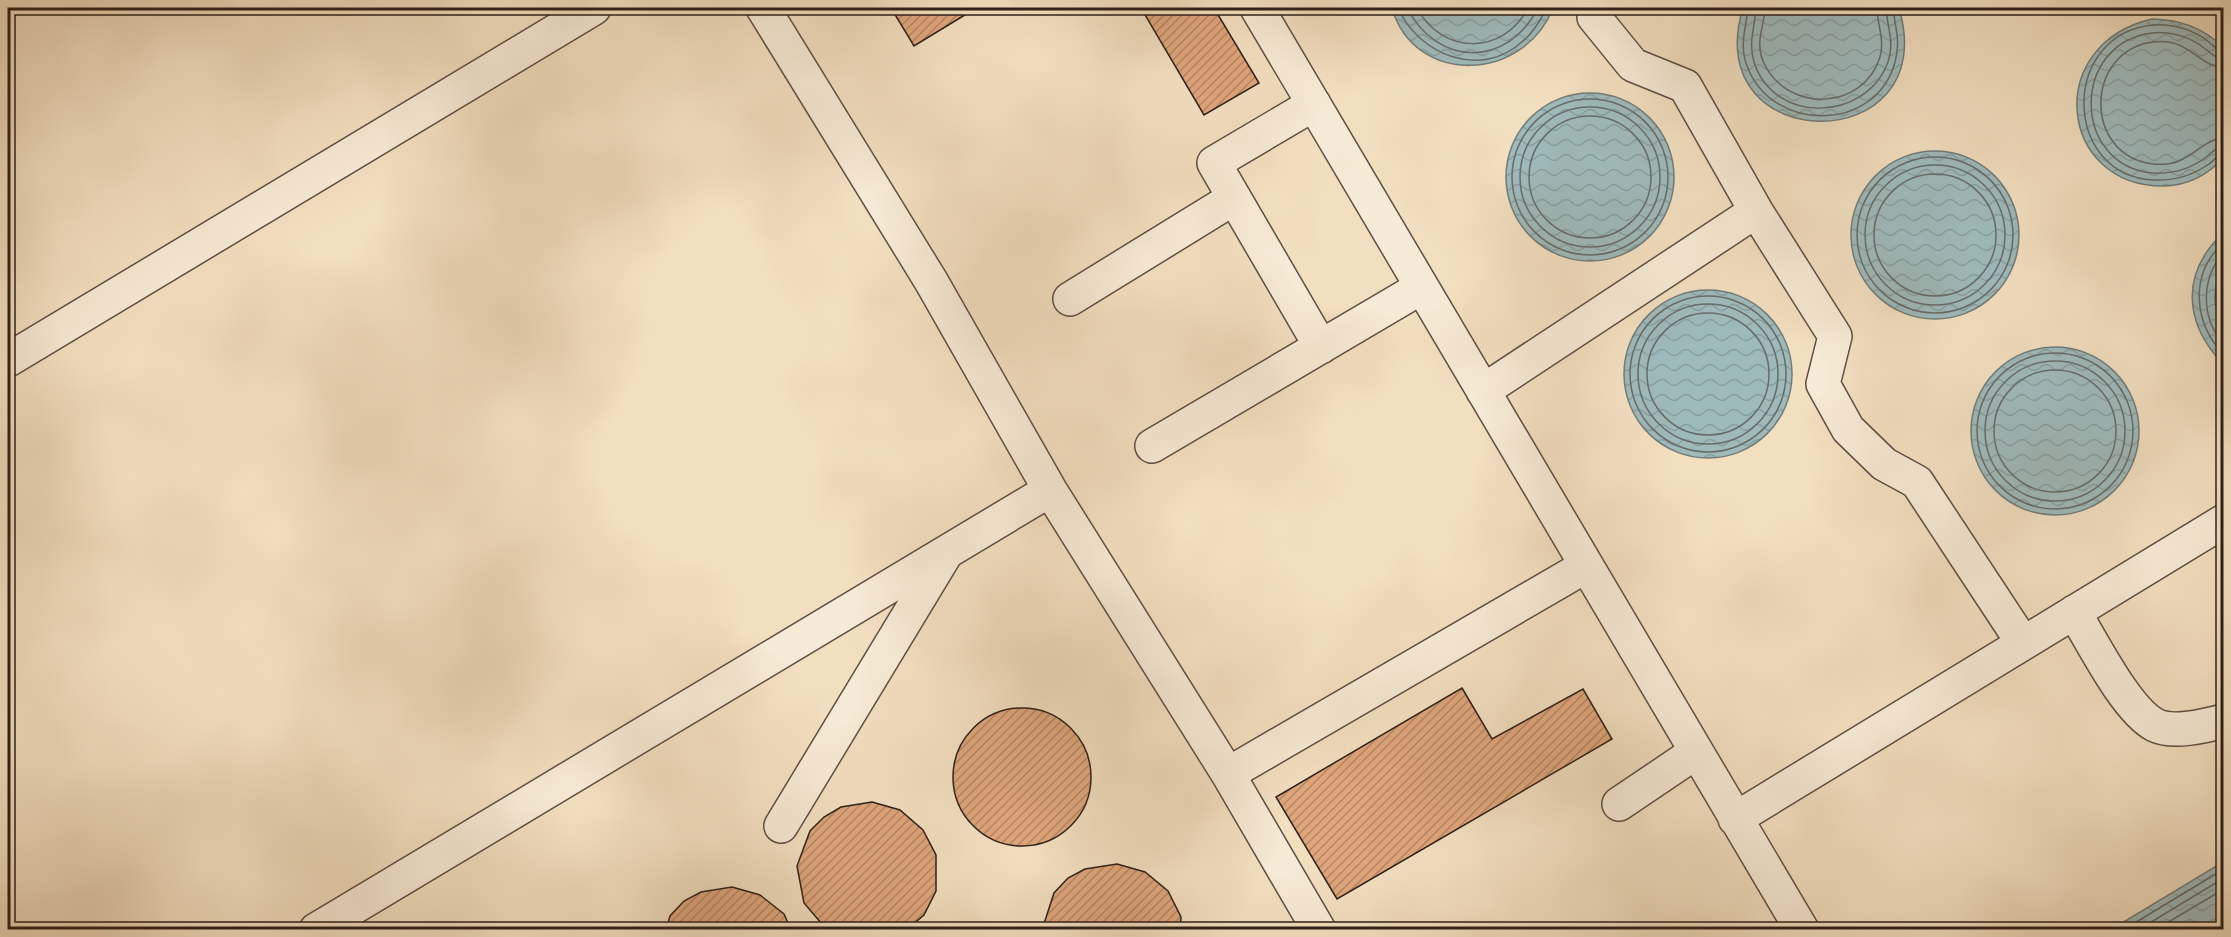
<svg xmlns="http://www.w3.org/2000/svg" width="2231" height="937" viewBox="0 0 2231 937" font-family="'Libre Bodoni',serif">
  <defs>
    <pattern id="water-waves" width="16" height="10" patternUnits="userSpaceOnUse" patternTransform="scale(1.5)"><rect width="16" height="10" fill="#9ebabb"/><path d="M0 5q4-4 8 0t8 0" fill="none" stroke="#889fa0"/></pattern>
    <pattern id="building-hatch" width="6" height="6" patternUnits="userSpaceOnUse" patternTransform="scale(1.5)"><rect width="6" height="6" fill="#dfa57b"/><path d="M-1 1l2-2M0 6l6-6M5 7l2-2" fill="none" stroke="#b58664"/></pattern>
  </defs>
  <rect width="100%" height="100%" fill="#f2dfc0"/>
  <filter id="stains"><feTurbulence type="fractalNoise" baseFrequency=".00333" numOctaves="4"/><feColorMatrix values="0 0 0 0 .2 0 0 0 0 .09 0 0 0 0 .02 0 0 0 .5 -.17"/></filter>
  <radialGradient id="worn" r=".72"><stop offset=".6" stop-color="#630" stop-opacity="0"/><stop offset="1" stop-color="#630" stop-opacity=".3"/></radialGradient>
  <path fill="url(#water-waves)" stroke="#717c7a" stroke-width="1.5" d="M 1392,8 L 1553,8 C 1524,82 1415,87 1392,8 Z
    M 1743,8 L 1899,8 C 1944,160 1697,158 1743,8 Z
    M 2152,19 C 2181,20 2202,27 2223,47 L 2223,158 C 2208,175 2187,186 2163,186 C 2058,186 2043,44 2152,19 Z
    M1506 177a84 84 0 1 1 168 0a84 84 0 1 1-168 0Z
    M1851 235a84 84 0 1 1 168 0a84 84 0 1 1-168 0Z
    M 2223,233 L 2223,364 C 2184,323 2180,274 2223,233 Z
    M1624 374a84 84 0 1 1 168 0a84 84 0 1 1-168 0Z
    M1971 431a84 84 0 1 1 168 0a84 84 0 1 1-168 0Z
    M 2223,862 L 2223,929 L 2112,929 Z"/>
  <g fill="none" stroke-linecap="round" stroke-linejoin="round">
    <path stroke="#666c6a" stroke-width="1.5" d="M 1398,8 C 1419,55 1481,80 1523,41 C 1534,32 1540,20 1547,8
      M 1407,8 C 1438,67 1507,68 1538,8
      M 1417,8 C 1442,55 1503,56 1528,8
      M 1748,8 C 1746,28 1739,45 1747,66 C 1772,133 1876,133 1895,62 C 1901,42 1895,27 1893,8
      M 1756,8 C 1755,27 1748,42 1754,62 C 1774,125 1866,122 1888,62 C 1895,42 1887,27 1886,8
      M 1765,8 C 1764,27 1755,42 1763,61 C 1785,113 1863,112 1880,57 C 1885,39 1877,25 1877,8
      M 2224,51 C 2216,50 2214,46 2209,42 C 2194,30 2172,23 2153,25 C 2060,34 2062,175 2153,180 C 2174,181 2192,176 2209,164 C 2215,160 2216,155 2224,155
      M 2224,59 C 2214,58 2211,53 2204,48 C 2191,37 2170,31 2153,33 C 2070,42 2071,166 2153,173 C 2172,174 2190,169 2205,158 C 2212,153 2214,148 2224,147
      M 2224,68 C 2199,67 2189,37 2153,42 C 2084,51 2083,156 2153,164 C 2191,168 2199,139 2224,138
      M1512 177a78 78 0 1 1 156 0a78 78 0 1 1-156 0Z
      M1520 177a70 70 0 1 1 140 0a70 70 0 1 1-140 0Z
      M1529 177a61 61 0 1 1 122 0a61 61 0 1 1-122 0Z
      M1857 235a78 78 0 1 1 156 0a78 78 0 1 1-156 0Z
      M1865 235a70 70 0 1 1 140 0a70 70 0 1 1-140 0Z
      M1874 235a61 61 0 1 1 122 0a61 61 0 1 1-122 0Z
      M 2224,242 C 2189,274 2193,322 2224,355
      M 2224,252 C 2201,278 2200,318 2224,344
      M 2224,268 C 2211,287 2213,310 2224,329
      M1630 374a78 78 0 1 1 156 0a78 78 0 1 1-156 0Z
      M1638 374a70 70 0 1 1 140 0a70 70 0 1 1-140 0Z
      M1647 374a61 61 0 1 1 122 0a61 61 0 1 1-122 0Z
      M1977 431a78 78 0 1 1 156 0a78 78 0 1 1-156 0Z
      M1985 431a70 70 0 1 1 140 0a70 70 0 1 1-140 0Z
      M1994 431a61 61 0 1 1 122 0a61 61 0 1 1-122 0Z
      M 2123,930 L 2224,869
      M 2138,930 L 2224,878
      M 2155,930 L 2224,889"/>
  </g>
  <path fill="url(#building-hatch)" stroke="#2d1f18" stroke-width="1.5" d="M 891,8 L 971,8 L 973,10 L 914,46 Z
    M 1141,8 L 1214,8 L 1259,83 L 1204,115 Z
    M 1462,688 L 1492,739 L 1583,689 L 1612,739 L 1337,899 L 1276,797 Z
    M953 777a69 69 0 1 1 138 0a69 69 0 1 1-138 0Z
    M 872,802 L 900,810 L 923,830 L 936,855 L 936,891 L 924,915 L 906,930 L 827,930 L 804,903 L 797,866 L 810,831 L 824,817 L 841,807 Z
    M 1117,864 L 1145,872 L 1168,891 L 1181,917 L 1180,930 L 1042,930 L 1054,893 L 1068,878 L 1085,869 Z
    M 732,887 L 760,895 L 784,914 L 791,930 L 666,930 L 670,916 L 684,901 L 701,892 Z"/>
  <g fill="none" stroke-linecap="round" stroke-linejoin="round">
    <g stroke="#5e4f42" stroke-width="36">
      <path id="minor" d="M 763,8 L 931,281 L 1050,490 L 1228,774 L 1319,930
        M 1257,8 L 1802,930
        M 1314,104 L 1214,163 L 1321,347
        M 1756,211 L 1835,336 L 1823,384 L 1848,429 L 1884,464 L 1917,482 L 2023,643
        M 1070,299 L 1234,198
        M 8,360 L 594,8
        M 1483,391 L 1756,211 L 1685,86 L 1633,65 L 1594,17 L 1595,8
        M 1152,446 L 1422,287
        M 2074,612 C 2092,641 2126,710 2155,725 C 2173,734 2205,726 2224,721
        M 1228,774 L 1586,566
        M 1619,804 L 1696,752
        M 1735,819 L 2224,521
        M 781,826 L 945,555
        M 316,930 L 1050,490"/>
    </g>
    <use href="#minor" stroke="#f7ead6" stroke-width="33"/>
  </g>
  <rect width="2231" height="937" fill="none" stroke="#f2dfc0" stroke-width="30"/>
  <rect x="9" y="9" width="2213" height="919" fill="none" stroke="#2d1f18" stroke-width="3"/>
  <rect x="15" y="15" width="2201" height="907" fill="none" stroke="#2d1f18" stroke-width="1.5"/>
  <rect width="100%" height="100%" filter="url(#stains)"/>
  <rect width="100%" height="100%" fill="url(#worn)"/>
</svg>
